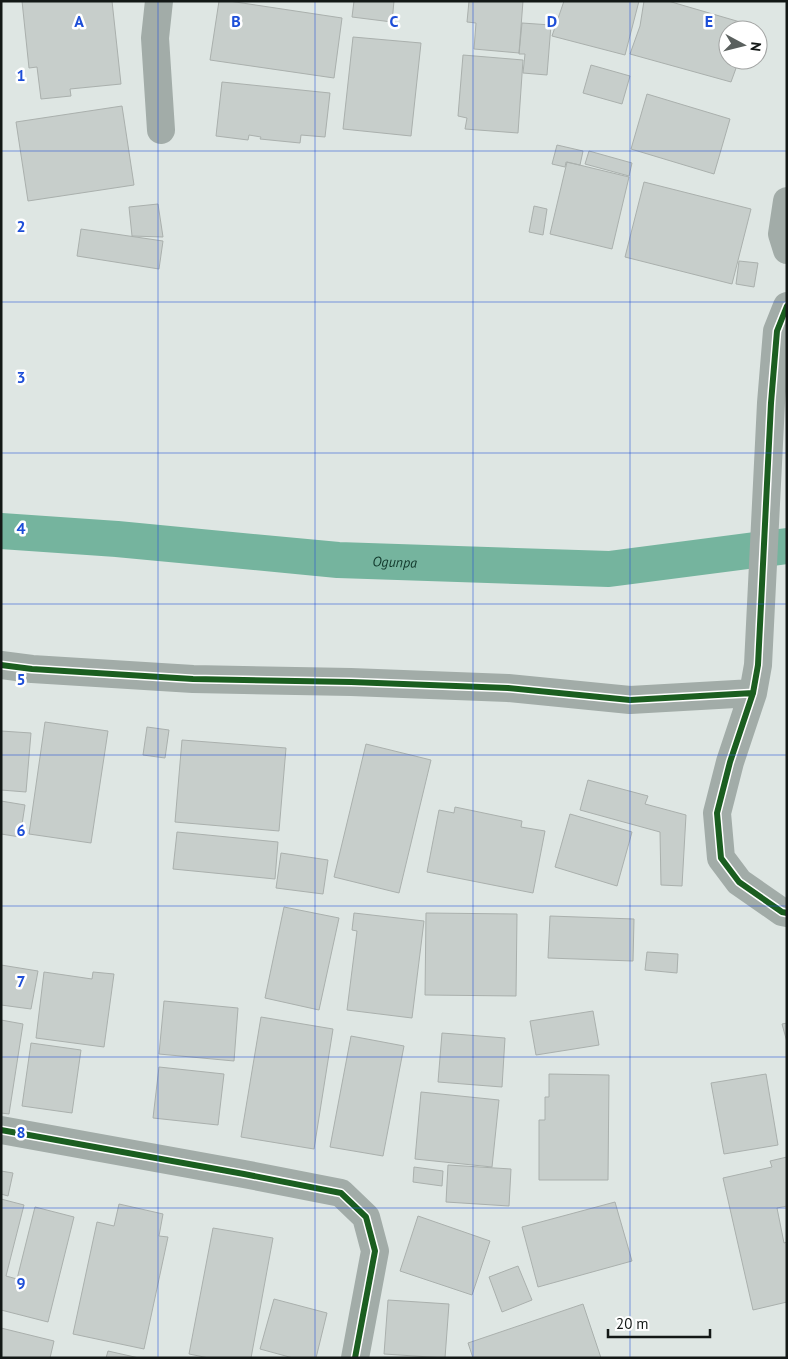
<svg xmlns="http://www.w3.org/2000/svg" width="788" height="1359" viewBox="0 0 788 1359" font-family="'PT Sans',sans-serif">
  <rect width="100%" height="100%" fill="#dee6e3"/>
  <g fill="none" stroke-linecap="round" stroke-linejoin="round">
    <path stroke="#75b49e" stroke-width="36" id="s1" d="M 1,531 L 117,539 L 338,560 L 609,569 L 787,546"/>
  </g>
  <path fill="#c7cecb" stroke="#aab0ad" d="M 22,1 L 112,1 L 121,84 L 70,89 L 71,96 L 41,99 L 37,67 L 29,68 Z
    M 219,1 L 229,1 L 342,18 L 334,78 L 210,60 Z
    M 354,1 L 394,1 L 392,22 L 352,17 Z
    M 469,1 L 523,1 L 519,53 L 474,49 L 476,23 L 467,22 Z
    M 564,1 L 639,1 L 625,55 L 552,36 Z
    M 644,1 L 668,1 L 747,24 L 746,30 L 728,30 L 728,60 L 739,60 L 731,82 L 630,54 L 640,26 Z
    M 522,23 L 551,25 L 547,75 L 523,73 L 525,54 L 519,54 Z
    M 353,37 L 421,43 L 411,136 L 343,129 Z
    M 463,55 L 523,60 L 518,133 L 465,129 L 467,118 L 458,116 Z
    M 591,65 L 630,76 L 622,104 L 583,93 Z
    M 222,82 L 330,93 L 325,137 L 301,135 L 300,143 L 260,139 L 261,137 L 249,135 L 248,140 L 216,136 Z
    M 647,94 L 730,119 L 714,174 L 631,149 Z
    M 122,106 L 134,185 L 28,201 L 16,122 Z
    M 557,145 L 583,151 L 580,165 L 566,162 L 565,167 L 552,164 Z
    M 589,151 L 632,163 L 629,176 L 585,164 Z
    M 567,162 L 629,177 L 612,249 L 550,234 Z
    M 644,182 L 751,209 L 732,284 L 625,257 Z
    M 158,204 L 163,237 L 132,236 L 129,207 Z
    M 534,206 L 547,209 L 543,235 L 529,232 Z
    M 81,229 L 163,241 L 159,269 L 77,256 Z
    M 739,261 L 758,263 L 754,287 L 736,284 Z
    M 45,722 L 108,731 L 91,843 L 29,834 Z
    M 147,727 L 169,730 L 165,758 L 143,755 Z
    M 1,731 L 31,733 L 26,792 L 1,790 Z
    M 182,740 L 286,748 L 279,831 L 175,822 Z
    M 366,744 L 431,760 L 399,893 L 334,877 Z
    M 588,780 L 648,796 L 645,804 L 686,815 L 682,886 L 661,885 L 660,832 L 580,810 Z
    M 1,801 L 25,805 L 20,837 L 1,834 Z
    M 455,807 L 522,821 L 521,827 L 545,831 L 533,893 L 427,872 L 439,810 L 454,813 Z
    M 570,814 L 632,832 L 617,886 L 555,867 Z
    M 177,832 L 278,842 L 275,879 L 173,869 Z
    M 281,853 L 328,860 L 323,894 L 276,888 Z
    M 284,907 L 339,918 L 319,1010 L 265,998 Z
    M 354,913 L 424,921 L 412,1018 L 347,1010 L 357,931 L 352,930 Z
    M 426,913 L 517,914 L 516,996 L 425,995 Z
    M 550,916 L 634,919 L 633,961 L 548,958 Z
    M 647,952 L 678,954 L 677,973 L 645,970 Z
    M 1,965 L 38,971 L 31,1009 L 1,1005 Z
    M 44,972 L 92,979 L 93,972 L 114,974 L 104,1047 L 36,1038 Z
    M 164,1001 L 238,1008 L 234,1061 L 159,1054 Z
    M 593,1011 L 599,1045 L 536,1055 L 530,1021 Z
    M 261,1017 L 333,1029 L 314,1149 L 241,1137 Z
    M 1,1020 L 23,1024 L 9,1114 L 1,1113 Z
    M 787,1023 L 787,1042 L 782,1024 Z
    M 442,1033 L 505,1038 L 502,1087 L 438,1082 Z
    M 351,1036 L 404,1046 L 383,1156 L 330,1147 Z
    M 31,1043 L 81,1050 L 72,1113 L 22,1106 Z
    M 159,1067 L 224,1074 L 218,1125 L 153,1118 Z
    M 549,1074 L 609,1075 L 608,1180 L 539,1180 L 539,1120 L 545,1120 L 545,1097 L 549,1097 Z
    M 766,1074 L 778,1145 L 724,1154 L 711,1083 Z
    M 421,1092 L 499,1100 L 492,1167 L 415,1159 Z
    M 787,1157 L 787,1206 L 777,1208 L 784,1243 L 787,1242 L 787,1302 L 753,1310 L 723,1178 L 772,1167 L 770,1161 Z
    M 448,1165 L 511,1169 L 509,1206 L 446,1202 Z
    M 414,1167 L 443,1171 L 442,1186 L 413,1182 Z
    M 1,1171 L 13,1173 L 8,1196 L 1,1194 Z
    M 1,1199 L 24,1205 L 6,1276 L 17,1279 L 35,1207 L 74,1217 L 48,1322 L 1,1310 Z
    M 615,1202 L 632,1261 L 538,1287 L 522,1227 Z
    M 119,1204 L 163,1214 L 159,1236 L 168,1237 L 144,1349 L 73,1334 L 97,1222 L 114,1226 Z
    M 418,1216 L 490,1241 L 472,1295 L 400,1271 Z
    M 213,1228 L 273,1238 L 251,1358 L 209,1358 L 189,1354 Z
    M 518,1266 L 532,1300 L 502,1312 L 489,1277 Z
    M 274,1299 L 327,1313 L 316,1358 L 293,1358 L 260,1349 Z
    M 388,1300 L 449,1304 L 445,1358 L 384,1354 Z
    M 583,1304 L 601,1358 L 473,1358 L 468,1343 Z
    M 1,1328 L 54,1341 L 50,1358 L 1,1358 Z
    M 108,1351 L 139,1358 L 106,1358 Z"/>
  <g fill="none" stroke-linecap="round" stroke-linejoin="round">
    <path stroke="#a2aca8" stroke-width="28" d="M 159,1 L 155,38 L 161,130
      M 787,201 L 782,234 L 787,250
      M 787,306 L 777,331 L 771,403 L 758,665 L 753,693 L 730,762 L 717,813 L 721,858 L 739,882 L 782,912 L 787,913
      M 1,665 L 32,669 L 193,679 L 351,682 L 508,688 L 630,700 L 753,693
      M 1,1130 L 244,1174 L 341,1193 L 366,1217 L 375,1251 L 355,1358"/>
    <g stroke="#fff" stroke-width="9">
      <path id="cycleway" d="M 787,306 L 777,331 L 771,403 L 758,665 L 753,693 L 730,762 L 717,813 L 721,858 L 739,882 L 782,912 L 787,913
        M 1,665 L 32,669 L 193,679 L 351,682 L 508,688 L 630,700 L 753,693
        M 1,1130 L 244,1174 L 341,1193 L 366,1217 L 375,1251 L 355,1358"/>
    </g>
    <use href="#cycleway" stroke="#1b5e20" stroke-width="6"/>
  </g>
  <path fill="none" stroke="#1d4ed8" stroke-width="1" stroke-opacity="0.55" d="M 158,1 L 158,1358M 315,1 L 315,1358M 473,1 L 473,1358M 630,1 L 630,1358M 1,151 L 787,151M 1,302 L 787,302M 1,453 L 787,453M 1,604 L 787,604M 1,755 L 787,755M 1,906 L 787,906M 1,1057 L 787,1057M 1,1208 L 787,1208"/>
  <g text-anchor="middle" stroke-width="5" stroke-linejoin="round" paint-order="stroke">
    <g font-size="14" font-style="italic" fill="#12392c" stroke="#fff">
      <text dy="5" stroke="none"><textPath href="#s1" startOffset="395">Ogunpa</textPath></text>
    </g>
  </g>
  <g font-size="16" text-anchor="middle" font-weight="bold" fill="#1d4ed8" stroke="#fff" stroke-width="5" stroke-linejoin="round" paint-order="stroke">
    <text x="79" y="27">A</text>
    <text x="236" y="27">B</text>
    <text x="394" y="27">C</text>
    <text x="552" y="27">D</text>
    <text x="709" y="27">E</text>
    <text x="21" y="81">1</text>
    <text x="21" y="232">2</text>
    <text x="21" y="383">3</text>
    <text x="21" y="534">4</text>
    <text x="21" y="685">5</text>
    <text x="21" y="836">6</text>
    <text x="21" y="987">7</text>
    <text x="21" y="1138">8</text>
    <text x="21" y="1289">9</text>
  </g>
  <rect width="788" height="1359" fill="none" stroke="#131816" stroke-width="5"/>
  <g transform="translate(743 45) rotate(97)"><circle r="24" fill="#ffffff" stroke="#a1a3a2"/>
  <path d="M0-4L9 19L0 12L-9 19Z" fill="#5a605e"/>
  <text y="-8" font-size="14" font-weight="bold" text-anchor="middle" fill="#131816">N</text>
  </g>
  <path d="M608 1329v8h102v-8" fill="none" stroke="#131816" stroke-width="2.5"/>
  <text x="616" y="1329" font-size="15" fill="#131816" stroke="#ffffff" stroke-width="4" paint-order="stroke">20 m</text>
</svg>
